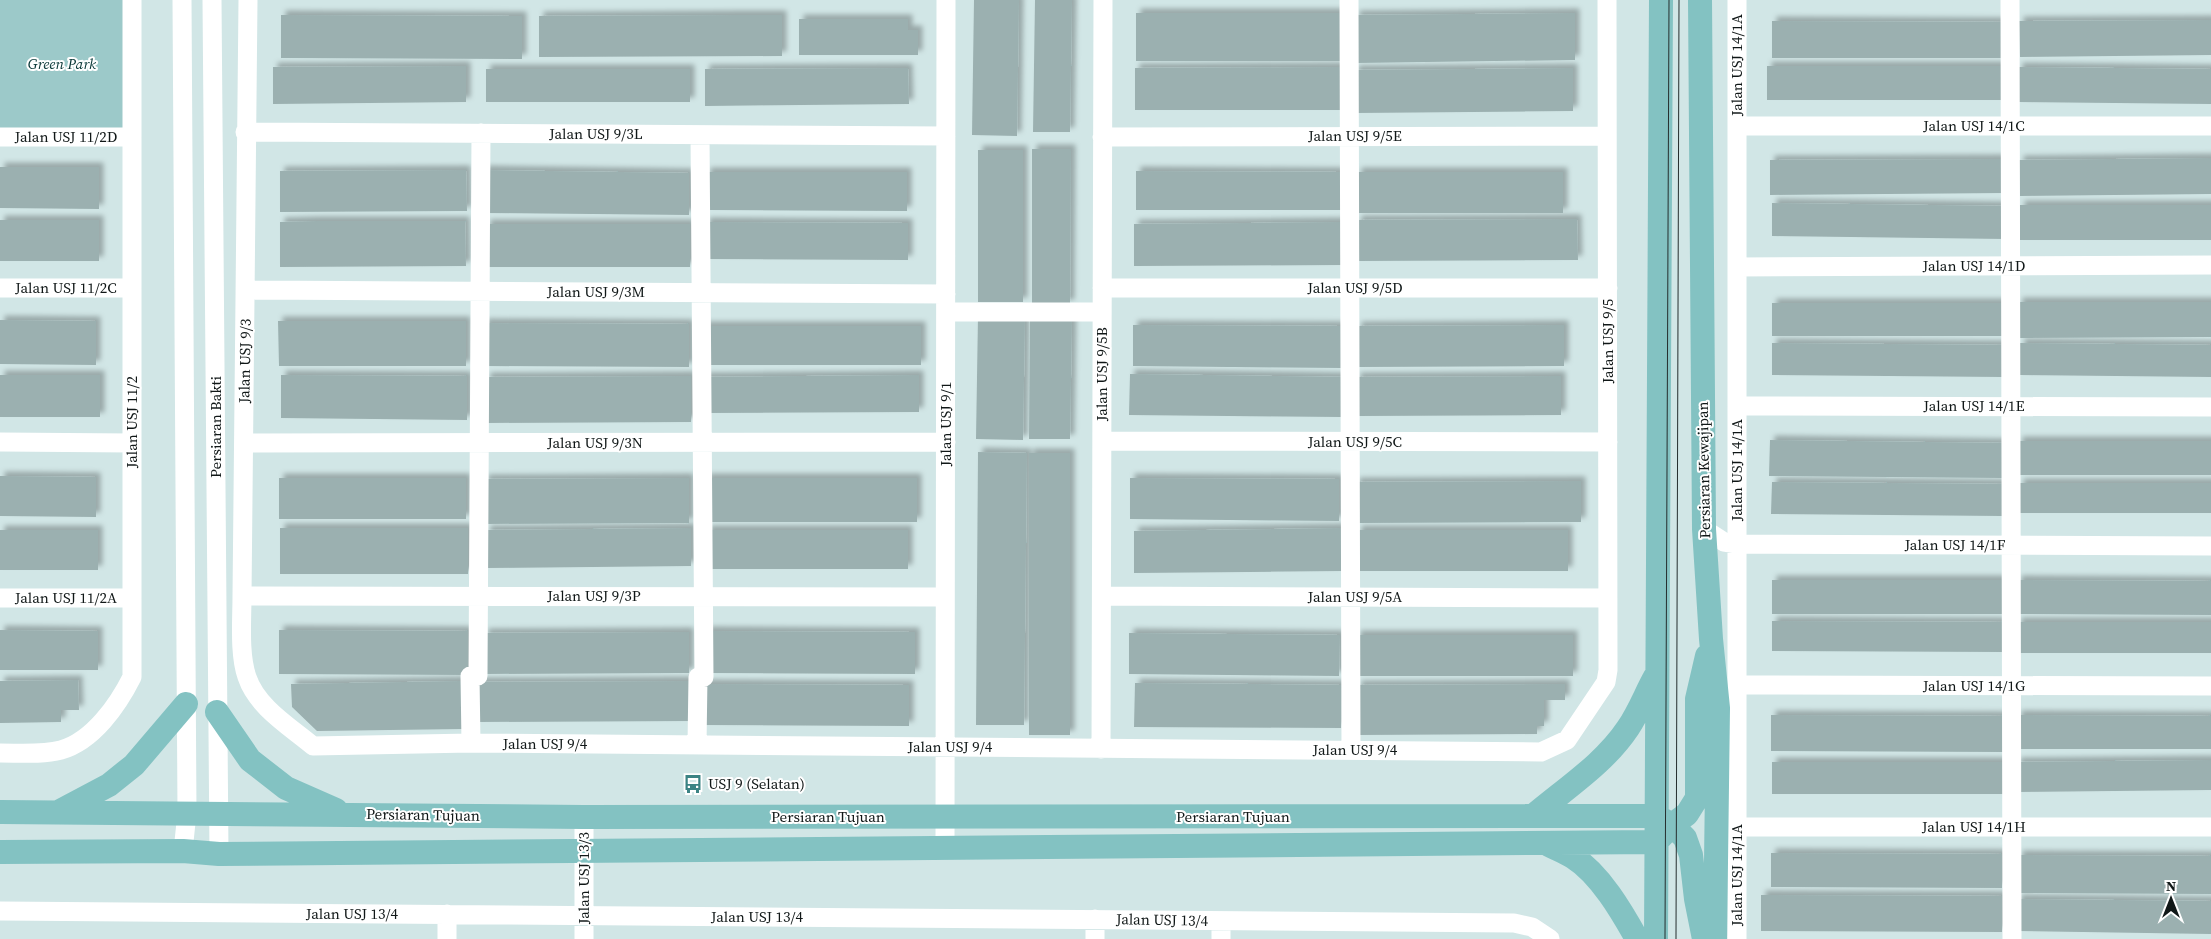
<svg xmlns="http://www.w3.org/2000/svg" width="2211" height="939" viewBox="0 0 2211 939" font-family="'Source Serif 4',serif">
  <defs>
    <filter id="shadow"><feDropShadow dx="4.5" dy="-4.5" stdDeviation="2.5" flood-color="#0004"/></filter>
  </defs>
  <rect width="100%" height="100%" fill="#d1e6e6"/>
  <path fill="#9cc9c9" d="M 0,0 L 123,0 L 124,129 L 0,128 Z"/>
  <path fill="#9bb0b0" filter="url(#shadow)" d="M 974,0 L 1019,0 L 1017,136 L 972,135 Z
    M 1035,0 L 1072,0 L 1070,132 L 1033,132 Z
    M 1136,13 L 1342,13 L 1342,61 L 1136,61 Z
    M 1575,13 L 1575,60 L 1356,63 L 1355,15 Z
    M 281,15 L 522,16 L 522,59 L 281,58 Z
    M 741,15 L 782,15 L 782,56 L 539,57 L 539,16 Z
    M 799,19 L 908,19 L 908,30 L 918,30 L 918,55 L 799,55 Z
    M 2211,20 L 2211,55 L 2020,57 L 2019,21 Z
    M 1772,21 L 2006,22 L 2006,58 L 1772,58 Z
    M 466,66 L 466,102 L 273,104 L 273,67 Z
    M 1767,66 L 2005,66 L 2005,100 L 1767,100 Z
    M 1342,67 L 1342,110 L 1135,110 L 1135,68 Z
    M 2018,67 L 2211,69 L 2211,104 L 2018,102 Z
    M 908,68 L 909,104 L 705,106 L 705,69 Z
    M 1573,68 L 1573,111 L 1355,113 L 1354,70 Z
    M 486,69 L 690,69 L 690,102 L 486,102 Z
    M 1032,149 L 1071,149 L 1070,304 L 1032,304 Z
    M 978,150 L 1023,150 L 1023,302 L 978,302 Z
    M 2211,158 L 2211,194 L 2020,196 L 2019,160 Z
    M 2003,159 L 2004,193 L 1770,195 L 1770,160 Z
    M 0,167 L 99,167 L 99,209 L 0,208 Z
    M 466,170 L 467,211 L 280,212 L 280,171 Z
    M 483,170 L 689,173 L 689,215 L 483,213 Z
    M 1136,171 L 1341,172 L 1341,210 L 1136,210 Z
    M 706,172 L 907,172 L 907,211 L 706,210 Z
    M 1357,172 L 1563,172 L 1563,213 L 1357,213 Z
    M 1772,203 L 2007,206 L 2006,239 L 1772,236 Z
    M 2020,205 L 2211,205 L 2211,240 L 2020,240 Z
    M 1577,219 L 1578,260 L 1357,261 L 1357,220 Z
    M 0,220 L 99,220 L 99,261 L 0,261 Z
    M 317,221 L 465,221 L 466,266 L 280,267 L 280,222 Z
    M 705,222 L 908,223 L 908,260 L 705,259 Z
    M 1342,222 L 1342,265 L 1134,266 L 1134,224 Z
    M 486,224 L 690,224 L 690,267 L 485,267 Z
    M 2018,302 L 2211,302 L 2211,337 L 2018,338 Z
    M 1772,303 L 2002,303 L 2002,336 L 1772,336 Z
    M 978,316 L 1025,316 L 1023,440 L 976,439 Z
    M 1030,317 L 1072,317 L 1070,439 L 1029,439 Z
    M 0,320 L 96,321 L 96,365 L 0,364 Z
    M 278,321 L 466,321 L 466,366 L 279,366 Z
    M 483,323 L 689,324 L 689,367 L 483,366 Z
    M 1133,325 L 1342,326 L 1342,368 L 1133,366 Z
    M 1564,325 L 1564,366 L 1357,367 L 1357,326 Z
    M 703,326 L 921,326 L 921,365 L 703,365 Z
    M 1772,343 L 2003,345 L 2003,377 L 1772,375 Z
    M 2020,343 L 2211,345 L 2211,377 L 2020,375 Z
    M 1130,374 L 1343,377 L 1342,417 L 1129,415 Z
    M 0,375 L 100,375 L 100,417 L 0,417 Z
    M 281,375 L 467,376 L 467,420 L 281,418 Z
    M 919,375 L 919,412 L 703,413 L 703,377 Z
    M 691,376 L 691,422 L 486,423 L 486,377 Z
    M 1561,376 L 1561,415 L 1357,416 L 1356,377 Z
    M 1770,440 L 2003,443 L 2002,478 L 1769,476 Z
    M 2018,441 L 2211,441 L 2211,475 L 2018,475 Z
    M 978,452 L 1027,453 L 1024,725 L 976,725 Z
    M 1029,453 L 1070,453 L 1070,735 L 1029,735 Z
    M 0,476 L 96,477 L 96,517 L 0,516 Z
    M 279,478 L 466,478 L 466,519 L 279,519 Z
    M 689,478 L 689,523 L 484,524 L 484,479 Z
    M 705,478 L 917,478 L 917,522 L 705,522 Z
    M 1130,478 L 1339,479 L 1339,521 L 1130,519 Z
    M 1581,481 L 1581,522 L 1356,523 L 1355,482 Z
    M 1772,482 L 2003,484 L 2003,516 L 1771,514 Z
    M 2019,483 L 2211,483 L 2211,513 L 2019,513 Z
    M 280,528 L 468,528 L 468,574 L 280,574 Z
    M 691,528 L 691,566 L 486,568 L 486,530 Z
    M 1342,528 L 1343,571 L 1134,573 L 1134,531 Z
    M 0,530 L 98,530 L 98,570 L 0,570 Z
    M 706,530 L 908,530 L 908,569 L 706,569 Z
    M 1357,530 L 1568,530 L 1568,571 L 1357,571 Z
    M 1772,580 L 2002,580 L 2002,614 L 1772,614 Z
    M 2017,580 L 2211,581 L 2211,615 L 2017,614 Z
    M 1772,621 L 2003,622 L 2003,652 L 1772,651 Z
    M 2017,622 L 2211,622 L 2211,653 L 2017,653 Z
    M 0,630 L 98,631 L 98,670 L 0,670 Z
    M 279,630 L 468,631 L 468,675 L 279,674 Z
    M 705,631 L 915,632 L 915,674 L 705,673 Z
    M 689,632 L 689,673 L 484,674 L 484,633 Z
    M 1129,633 L 1340,635 L 1339,676 L 1129,674 Z
    M 1356,635 L 1573,635 L 1573,676 L 1356,676 Z
    M 78,680 L 79,710 L 61,710 L 61,722 L 0,723 L 0,681 Z
    M 462,681 L 463,729 L 317,731 L 292,707 L 291,684 Z
    M 692,681 L 692,721 L 476,722 L 475,682 Z
    M 1135,683 L 1342,685 L 1341,728 L 1134,727 Z
    M 700,684 L 909,685 L 909,726 L 700,725 Z
    M 1565,684 L 1565,700 L 1544,700 L 1544,726 L 1537,726 L 1537,734 L 1357,735 L 1357,685 Z
    M 1771,715 L 2003,716 L 2003,752 L 1771,751 Z
    M 2017,715 L 2211,716 L 2211,749 L 2017,749 Z
    M 2211,760 L 2211,790 L 2017,792 L 2016,762 Z
    M 1772,762 L 2003,762 L 2003,794 L 1772,794 Z
    M 1771,853 L 2002,854 L 2002,888 L 1771,887 Z
    M 2018,855 L 2211,856 L 2211,894 L 2017,893 Z
    M 1761,895 L 2002,896 L 2002,932 L 1761,931 Z
    M 2017,899 L 2211,901 L 2211,934 L 2016,931 Z"/>
  <g fill="none" stroke-linecap="round" stroke-linejoin="round">
    <path stroke="#fff" stroke-width="19" d="M 182,0 L 187,813 L 183,851
      M 212,0 L 219,854
      M 248,0 L 242,596 C 242,620 239,654 247,677 C 257,707 289,726 313,746 L 471,743 L 1541,752 L 1567,740 L 1606,682 L 1608,670 L 1607,0
      M 1349,0 L 1351,750
      M 1737,0 L 1737,939
      M 2010,0 L 2012,939
      M 1737,126 L 2211,126
      M 245,132 L 946,136
      M 700,135 L 704,677
      M 0,137 L 132,137
      M 1102,137 L 1607,136
      M 1737,267 L 2211,265
      M 0,288 L 132,288
      M 1102,288 L 1608,288
      M 246,290 L 946,294
      M 946,312 L 1102,312
      M 1737,406 L 2211,407
      M 1102,441 L 1608,442
      M 0,442 L 132,443
      M 245,443 L 946,442
      M 1704,529 L 1724,542 L 1737,544 L 2211,546
      M 242,596 L 945,597
      M 1102,596 L 1608,598
      M 0,598 L 132,598
      M 470,676 L 471,743
      M 478,676 L 481,133
      M 1737,685 L 2211,686
      M 697,745 L 698,677
      M 1101,749 L 1103,0
      M 0,753 C 20,753 42,755 61,750 C 93,741 118,705 132,677 L 132,0
      M 584,817 L 584,939
      M 1737,827 L 2211,827
      M 945,848 L 946,0
      M 0,911 L 1514,923 L 1532,927 L 1550,939
      M 447,914 L 447,939
      M 1095,939 L 1095,919
      M 1221,939 L 1221,921"/>
    <path stroke="#83c2c2" stroke-width="24" d="M 1700,0 L 1704,529 L 1711,639 L 1718,708 L 1715,939
      M 217,712 L 250,760 L 286,788 L 336,810
      M 60,811 L 109,785 L 134,765 L 186,704
      M 0,812 L 584,817 L 1656,816
      M 1533,816 C 1566,788 1604,764 1628,728 C 1639,712 1646,693 1655,677
      M 1658,817 L 1672,825 L 1685,838 L 1691,855 L 1696,899 L 1704,939
      M 1656,842 L 1672,825 L 1687,814 L 1697,798 L 1697,699 L 1707,656
      M 1549,845 C 1557,849 1565,852 1573,857 C 1600,874 1622,912 1637,939
      M 0,852 L 183,851 L 219,854 L 1656,842
      M 1656,939 L 1661,0"/>
    <path stroke="#252e2e" stroke-width="1" d="M 1665,939 L 1669,0
      M 1676,939 L 1679,0"/>
  </g>
  <defs>
    <g id="bus-bare" transform="scale(1.5)"><path d="M-5-6H5V4H4V6H2V4H-2V6H-4V4H-5ZM-3.5-4V0h7V-4ZM-3.5 1.2v1.5H-2V1.2ZM2 1.2v1.5H3.5V1.2Z" fill="#3b8384" stroke="#fff" stroke-width="2.5" paint-order="stroke"/></g>
  </defs>
  <g fill-rule="evenodd">
    <use href="#bus-bare" x="693" y="784"/>
  </g>
  <g text-anchor="middle" stroke-width="4" stroke-linejoin="round" paint-order="stroke">
    <g font-size="15" font-style="italic" fill="#073636" stroke="#fff">
      <text x="62" y="69">Green Park</text>
    </g>
    <g font-size="15" fill="#101717" stroke="#fff">
      <text transform="translate(1737 65) rotate(-90)" y="5">Jalan USJ 14/1A</text>
      <text x="1974" y="131">Jalan USJ 14/1C</text>
      <text x="596" y="139">Jalan USJ 9/3L</text>
      <text x="1355" y="141">Jalan USJ 9/5E</text>
      <text x="66" y="142">Jalan USJ 11/2D</text>
      <text x="1974" y="271">Jalan USJ 14/1D</text>
      <text x="66" y="293">Jalan USJ 11/2C</text>
      <text x="1355" y="293">Jalan USJ 9/5D</text>
      <text x="596" y="297">Jalan USJ 9/3M</text>
      <text transform="translate(1608 341) rotate(-90)" y="5">Jalan USJ 9/5</text>
      <text transform="translate(245 361) rotate(-89)" y="5">Jalan USJ 9/3</text>
      <text transform="translate(1102 374) rotate(-90)" y="5">Jalan USJ 9/5B</text>
      <text x="1974" y="411">Jalan USJ 14/1E</text>
      <text transform="translate(132 422) rotate(-90)" y="5">Jalan USJ 11/2</text>
      <text transform="translate(946 424) rotate(-90)" y="5">Jalan USJ 9/1</text>
      <text transform="translate(216 427) rotate(-90)" y="5">Persiaran Bakti</text>
      <text x="1355" y="447">Jalan USJ 9/5C</text>
      <text x="595" y="448">Jalan USJ 9/3N</text>
      <text transform="translate(1704 470) rotate(-91)" y="5">Persiaran Kewajipan</text>
      <text transform="translate(1737 470) rotate(-90)" y="5">Jalan USJ 14/1A</text>
      <text x="1955" y="550">Jalan USJ 14/1F</text>
      <text x="594" y="601">Jalan USJ 9/3P</text>
      <text x="1355" y="602">Jalan USJ 9/5A</text>
      <text x="66" y="603">Jalan USJ 11/2A</text>
      <text x="1974" y="691">Jalan USJ 14/1G</text>
      <text x="545" y="749">Jalan USJ 9/4</text>
      <text x="950" y="752">Jalan USJ 9/4</text>
      <text x="1355" y="755">Jalan USJ 9/4</text>
      <text transform="translate(423 815) rotate(1)" y="5">Persiaran Tujuan</text>
      <text x="828" y="822">Persiaran Tujuan</text>
      <text x="1233" y="822">Persiaran Tujuan</text>
      <text x="1974" y="832">Jalan USJ 14/1H</text>
      <text transform="translate(1737 875) rotate(-90)" y="5">Jalan USJ 14/1A</text>
      <text transform="translate(584 878) rotate(-90)" y="5">Jalan USJ 13/3</text>
      <text x="352" y="919">Jalan USJ 13/4</text>
      <text x="757" y="922">Jalan USJ 13/4</text>
      <text transform="translate(1162 920) rotate(1)" y="5">Jalan USJ 13/4</text>
    </g>
    <g font-size="15" fill="#101717" stroke="#fff" text-anchor="start">
      <text x="708" y="789">USJ 9 (Selatan)</text>
    </g>
  </g>
  <g transform="translate(2171 899)" stroke="#ffffff" stroke-width="4" paint-order="stroke">
  <path d="M0-4L9 19L0 12L-9 19Z" fill="#101717"/>
  <text y="-8" font-size="14" font-weight="bold" text-anchor="middle" fill="#101717">N</text>
  </g>
</svg>
